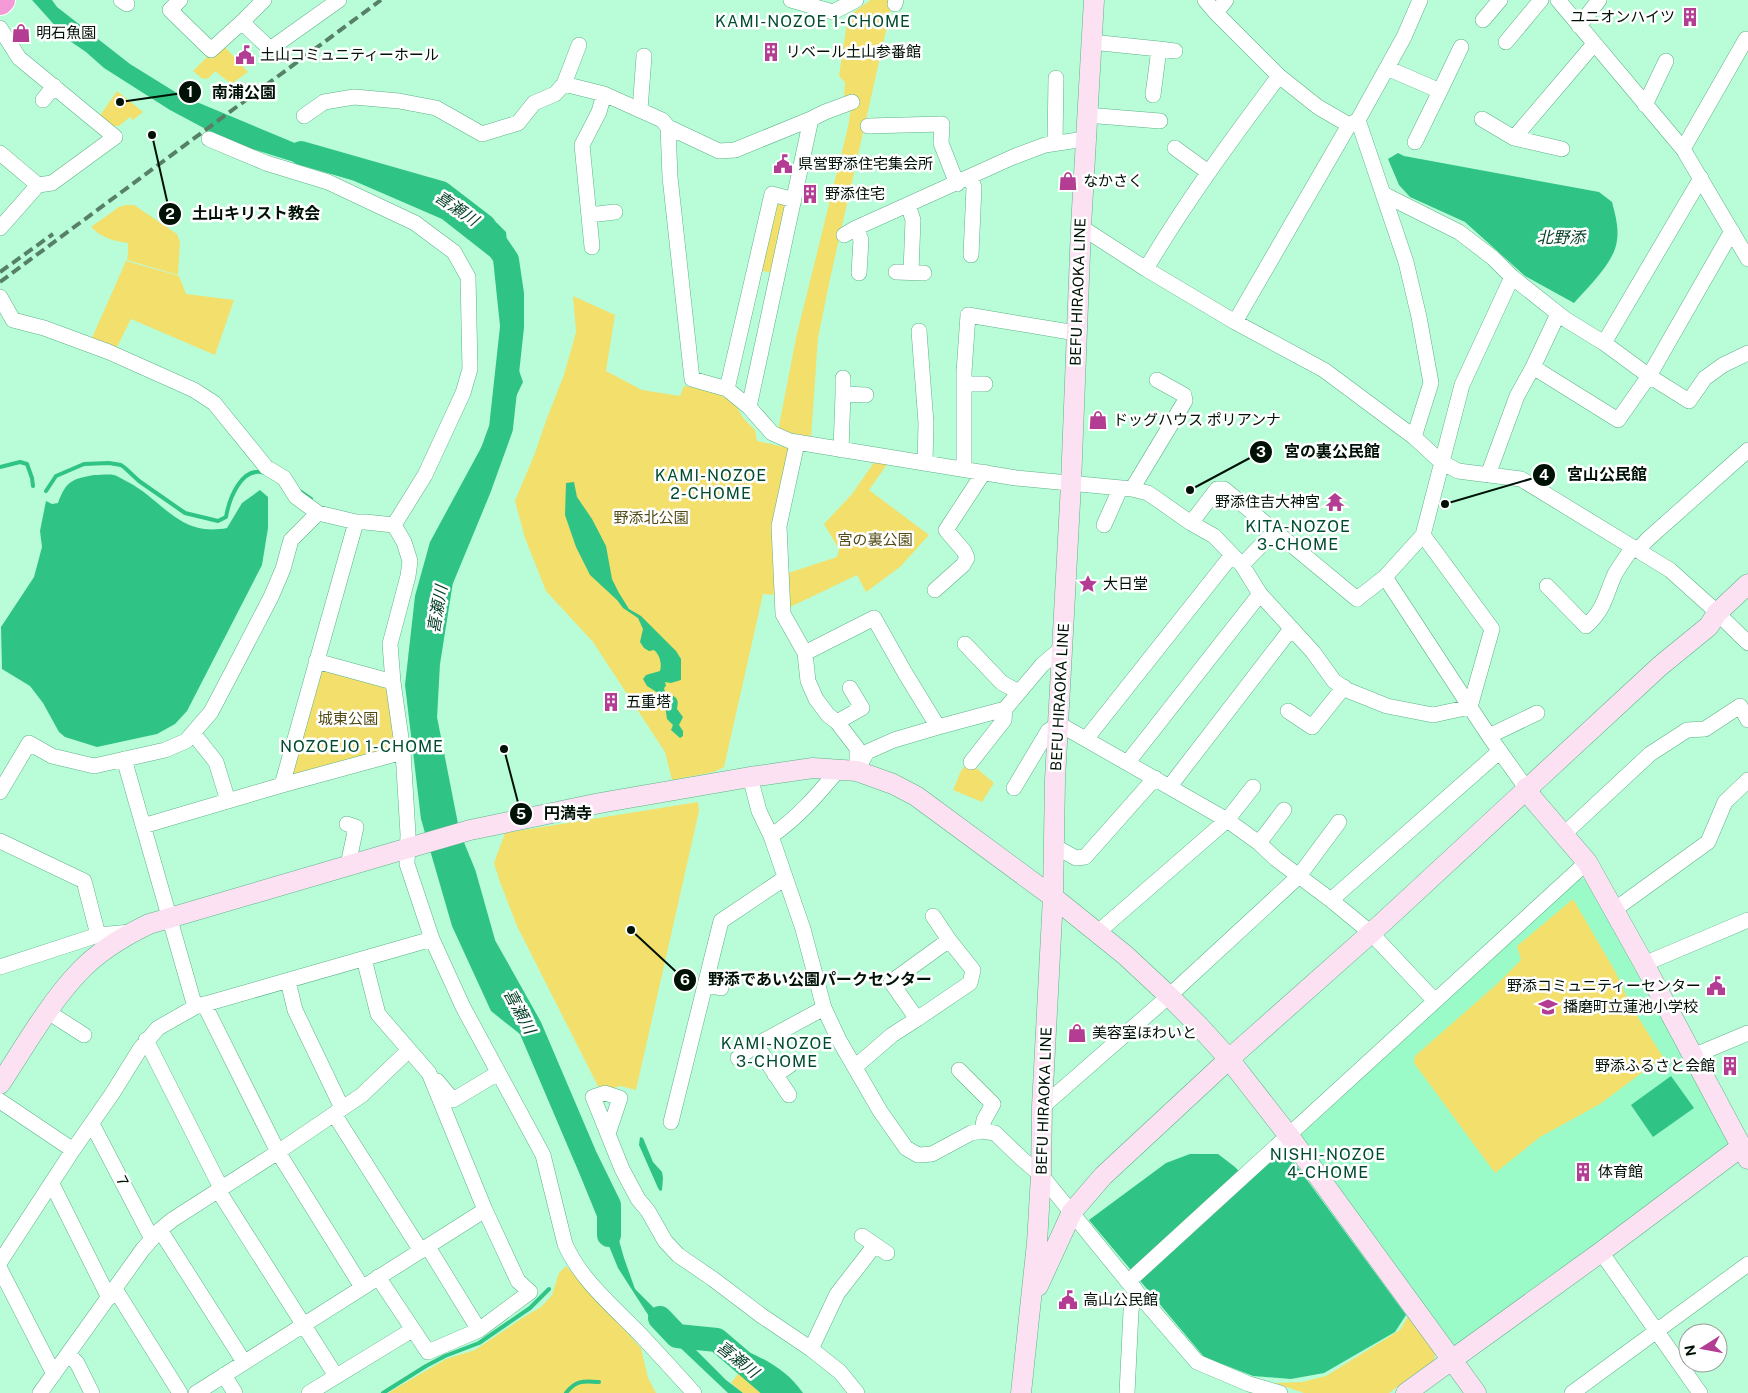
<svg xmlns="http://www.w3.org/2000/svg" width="1748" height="1393" viewBox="0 0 1748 1393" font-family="'Public Sans','Noto Sans JP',sans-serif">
  <rect width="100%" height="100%" fill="#b9fdd8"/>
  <path fill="#9afac8" d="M 1578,878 L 1587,879 L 1728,1136 L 1727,1151 L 1454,1347 L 1300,1136 Z"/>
  <path fill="#f2df6c" d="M 871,0 L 893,0 L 830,279 L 818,338 L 811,437 L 778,431 L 796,338 L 848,127 L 852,102 L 844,98 L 845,82 L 839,76 L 848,16 Z
    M 224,46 L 248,72 L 231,84 L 215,71 L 209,78 L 203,79 L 193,71 L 208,56 L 211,59 Z
    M 117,91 L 143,112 L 133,120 L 130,117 L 119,126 L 111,126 L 99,117 Z
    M 774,202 L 787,205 L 772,273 L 758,270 Z
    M 126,205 L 134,205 L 177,234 L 180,242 L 178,275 L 127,260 L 128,252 L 128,243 C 111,240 104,239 91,227 L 119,207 Z
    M 126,261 L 179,276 L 186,294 L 234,300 L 215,355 L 131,319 L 116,349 L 91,340 Z
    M 573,296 L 615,315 L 606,371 L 642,390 L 680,396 L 684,386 L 710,390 L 734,402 L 743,418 L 755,430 L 757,441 L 793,449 L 777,595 L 763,594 L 724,767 L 714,772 L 672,780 L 665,752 L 593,642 L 546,591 L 525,538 L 515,501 L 535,453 L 547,418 L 564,375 L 576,332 Z
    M 875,461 L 888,463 L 869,490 L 929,535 L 900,567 L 866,592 L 857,575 L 786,609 L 785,574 L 837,557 L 839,549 L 824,524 L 852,494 Z
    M 327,668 L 387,689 L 395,740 L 393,748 L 295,776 L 290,771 L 319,674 Z
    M 968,761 L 994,783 L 982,802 L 953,790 L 961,771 Z
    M 698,802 L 699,811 L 636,1090 L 620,1086 L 601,1092 L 517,926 L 500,882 L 494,863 L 505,833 Z
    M 1573,899 L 1615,971 L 1631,1006 L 1663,1057 L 1600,1104 L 1540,1137 L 1495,1173 L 1414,1063 L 1415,1056 L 1497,984 L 1521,960 L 1517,946 Z
    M 566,1266 L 641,1348 L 648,1378 L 656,1393 L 388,1393 L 446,1359 L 475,1350 L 524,1317 L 541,1307 L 552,1295 L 559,1273 Z
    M 1409,1315 L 1436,1351 L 1434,1360 L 1389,1393 L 1304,1393 L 1275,1383 L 1302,1382 L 1326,1376 L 1400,1330 Z
    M 745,1365 L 780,1384 L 786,1393 L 743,1393 L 731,1383 Z"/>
  <path fill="#2fc386" d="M 32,0 L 52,0 L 57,7 L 130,64 L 180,95 L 302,146 L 331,161 L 441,193 L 466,212 L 497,223 L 506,232 L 512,300 L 510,345 L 523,382 L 501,428 L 441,581 L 434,622 L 428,663 L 425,718 L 448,835 L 464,874 L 484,945 L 530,1027 L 585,1156 L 609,1205 L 624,1258 L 635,1289 L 726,1380 L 743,1393 L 728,1393 L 652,1321 L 618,1268 L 551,1104 L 547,1084 L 531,1043 L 491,1011 L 452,926 L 421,819 L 405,685 L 415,596 L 430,542 L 515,385 L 502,345 L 493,259 L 442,219 L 352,180 L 230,142 L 170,110 L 104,68 L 86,52 L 67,39 Z
    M 1398,153 L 1404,156 L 1599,192 L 1612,202 C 1615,214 1619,227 1617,240 C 1615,262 1588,287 1574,303 L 1525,276 L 1465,222 L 1410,197 L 1399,185 L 1388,159 Z
    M 94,475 C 100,475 108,474 114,475 C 118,476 124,480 128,482 C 164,501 179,537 227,528 L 242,503 L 260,490 L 268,497 L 268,528 L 262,565 L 187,711 L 175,724 L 157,734 L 97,747 L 65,737 L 59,732 L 43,703 L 30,686 L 2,669 L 1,627 L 34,577 L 42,547 L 40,531 L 46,501 L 52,504 L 58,503 C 66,481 72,479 94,475 Z
    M 574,482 L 577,497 L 592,519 L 606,546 L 612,579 L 619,593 L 629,609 L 641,616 L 676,651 L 681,659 L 681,680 L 671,683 L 665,682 L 666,686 L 664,688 L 667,700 L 669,700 L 672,695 C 679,699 678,702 677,709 L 683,717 L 679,725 L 683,731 L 683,736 L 680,738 L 671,730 L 673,725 L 667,719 L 665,705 L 660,704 L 659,701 L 663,696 L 647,686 L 643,679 L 646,675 L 660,671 C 662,664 660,655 654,650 L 649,651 L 644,648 L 640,642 L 643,629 L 638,618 L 623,608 L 617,600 L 590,575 L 576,547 L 565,515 L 566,483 Z
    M 1671,1076 L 1694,1108 L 1653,1137 L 1631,1105 Z
    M 640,1137 L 643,1138 L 653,1162 L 662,1172 L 663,1178 L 662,1190 L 660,1191 L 658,1188 L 639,1145 Z
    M 1285,1150 L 1406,1315 L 1395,1332 L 1324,1373 L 1291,1379 L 1253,1376 L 1204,1357 L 1089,1220 L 1166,1163 L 1190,1154 L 1218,1154 L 1235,1167 L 1248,1181 Z
    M 718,1340 C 750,1352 782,1363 803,1393 L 786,1393 L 780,1384 L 745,1365 Z"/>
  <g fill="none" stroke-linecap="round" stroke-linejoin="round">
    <path stroke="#2fc386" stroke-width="4" d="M 0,467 L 20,462 L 27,464 L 32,478 L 33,486
      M 298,490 L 311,499
      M 46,491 L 56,476 L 84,464 L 109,463 L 121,465 L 125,468 L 139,481 L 185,513 L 218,521 L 226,517 C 229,500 241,465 265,473
      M 383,1393 L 426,1366 L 445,1356 L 479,1343 L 530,1308 L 549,1289
      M 566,1393 C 576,1380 583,1381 599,1382"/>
    <path stroke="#2fc386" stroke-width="24" d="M 301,153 L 441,193 L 484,226 L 507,260 L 512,294 L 512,327 L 501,428 L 479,489 L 441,581 L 428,663 L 425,718 L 448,835 L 464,874 L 484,945 L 530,1027 L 585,1156 L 609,1205 L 609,1235
      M 660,1318 L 677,1336 L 717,1340 L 779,1393"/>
    <g stroke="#5db288" stroke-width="16">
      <path id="street" d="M 121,0 L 127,4
        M 180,0 L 170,10 L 211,50 L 242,22 L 270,49 L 339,0
        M 791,0 L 833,12 L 856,0
        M 1205,0 L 1216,13 L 1279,76 L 1318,107 L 1349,125 L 1358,120 L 1404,37 L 1420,0
        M 1558,0 L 1683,149 L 1748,259
        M 895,4 L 896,0
        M 1216,13 L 1226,0
        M 1483,20 L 1500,0
        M 242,22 L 264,0
        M 1579,26 L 1599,0
        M 0,28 L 19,58 L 115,137 L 52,183 L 38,185 L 0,228
        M 1091,42 L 1159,49 L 1153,95
        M 1506,42 L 1541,0
        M 1159,49 L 1175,51
        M 1387,68 L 1440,91 L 1415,142
        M 564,84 L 579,45
        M 1440,91 L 1461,47
        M 43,100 L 54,86
        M 852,102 L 825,112 L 811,119 L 735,150 L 719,151 L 668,127 L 670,177 L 692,379 L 727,389 L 749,407 L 772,433 L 790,441 L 1016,478 L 1132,489 L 1148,493 L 1191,523 L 1214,536 L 1242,565 L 1260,594 L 1313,652 L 1334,681 L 1347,690 L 1387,706 L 1433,715 L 1470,707 L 1492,629 L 1423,535
        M 1645,105 L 1666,61
        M 640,110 L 644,56
        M 1086,115 L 1160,121
        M 304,116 L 324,102 L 354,97 L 399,101 L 436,108 L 482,134 L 518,123 L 534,103 L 555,94 L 564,84 L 604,94 L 662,120 L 668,127
        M 1482,119 L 1514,138 L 1562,149
        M 1358,120 L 1406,262 L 1419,317 L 1431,383 L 1414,437
        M 868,126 L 942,124 L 941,143 L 957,184
        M 1514,138 L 1594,44
        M 209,139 L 266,163 L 328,182 L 415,223 L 454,252 L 468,277 L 470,369 L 463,393 L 425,475 L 394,525
        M 1055,143 L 1056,78
        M 1175,148 L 1208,172
        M 1683,149 L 1746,39
        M 0,153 L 38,185
        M 970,177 L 974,187 L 971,255
        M 1383,194 L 1459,232 L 1493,258 L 1512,277 L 1565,319 L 1604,343 L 1649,376 L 1689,401 L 1705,378 L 1723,365 L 1748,353
        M 908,205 L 913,220 L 911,272
        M 589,215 L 615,212
        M 1081,227 L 1146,269 L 1235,322 L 1324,370 L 1414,437 L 1441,462 L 1458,471 L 1521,479 L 1670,570 L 1709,605 L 1748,643
        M 856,228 L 861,240 L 859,273
        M 844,235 L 856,228 L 1013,157 L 1045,145 L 1085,139
        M 592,247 L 582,145 L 599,112 L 604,94
        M 1146,269 C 1186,201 1232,139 1279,76
        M 896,272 L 924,273
        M 0,297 L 13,320 L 44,328 L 109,352 L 194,390 L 214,403 L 266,467 L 284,478 L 296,497 L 318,513 L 356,522 L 365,522 L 394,525
        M 1235,322 L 1349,125
        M 919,331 L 926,423 L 925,463
        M 1604,343 L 1701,178
        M 1533,367 L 1618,420 L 1649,376 L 1732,231
        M 964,384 L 985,384
        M 727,389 L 772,194 L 794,200
        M 843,394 L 843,378
        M 749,407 L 811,119
        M 797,443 L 779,526 L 783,614 L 805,653 L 808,681 L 816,699 L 828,715 L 837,722 L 857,748 L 857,771
        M 841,450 L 843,394 L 866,395
        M 964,469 L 964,372 L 968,315 L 1076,333
        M 1488,475 L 1517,396 L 1533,367 L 1558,314
        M 1132,489 L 1185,401 L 1184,395 L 1157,380
        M 356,522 L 282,785 L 403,752
        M 1191,523 L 1217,489 L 1224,489 L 1357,599 L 1385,577 L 1423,535 L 1462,385 L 1512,277
        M 394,525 L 404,542 L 410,561 L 408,576 L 390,644 L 393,682 L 403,752 L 408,834 L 407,864 L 432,939 L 463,1007 L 543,1155 L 565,1244 C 579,1277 611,1305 636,1330 C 656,1351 675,1372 694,1393
        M 1104,525 L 1120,489
        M 1638,550 L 1648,539 L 1748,450
        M 1242,565 L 1275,531
        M 1385,577 L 1489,736 L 1526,788
        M 1547,586 L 1586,626 C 1605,609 1605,596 1615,574 C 1620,565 1627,556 1633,547
        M 935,590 L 963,565 L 967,558 L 964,551 L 946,530 L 984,472
        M 965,644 L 1002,683 L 1019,692
        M 805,653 L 874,618 L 905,673 L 938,727
        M 316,661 L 393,682
        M 1288,711 L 1312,727 L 1344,687
        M 837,722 L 862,708 L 850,688
        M 193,733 L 216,762 L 228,801
        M 1489,736 L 1537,713
        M 1086,739 L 1232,555
        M 124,759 L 195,1007
        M 971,762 L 1004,720 L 1005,709
        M 1128,762 L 1260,594
        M 857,770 L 867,752 L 894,740 L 938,727 L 1005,709 L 1042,665 L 1063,647
        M 750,777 L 759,811 L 771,836 C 798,818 818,794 839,769
        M 1170,786 L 1291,629
        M 1014,788 L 1048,731 L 1059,724 L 1227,820 L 1259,843 L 1276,859 L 1331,900 L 1371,933 L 1435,1001
        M 0,792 L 29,743 L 52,756 L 94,766 L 165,750 L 186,741 L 211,712 L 232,672 L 271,597 L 283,569 L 291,540 L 318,513
        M 347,824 L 356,827 L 348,865
        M 143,826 L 282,785
        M 1564,834 L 1650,754 L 1687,730 L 1705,729 L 1740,706 L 1748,720
        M 771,836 L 803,929 L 824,1008 L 839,1040 L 880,1111 L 906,1148 L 918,1155 L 932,1154 L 971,1133 L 982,1131 L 995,1133 L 1022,1159 L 1041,1175 L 1128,1282 L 1197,1362 L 1249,1384 L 1280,1393
        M 0,841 L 84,881 L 98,935
        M 1259,843 L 1284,810
        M 1054,846 L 1076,858 L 1085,857 L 1155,778
        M 1331,900 L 1500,751
        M 1614,910 L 1708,842 L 1725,802 L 1748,780
        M 933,916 L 949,940
        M 1097,933 L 1227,820 L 1253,787
        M 1644,964 L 1748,920
        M 0,967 L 98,935 L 131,932
        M 288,981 L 295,1010 L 342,1108
        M 706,985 L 721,988
        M 204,1004 L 278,1152 L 362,1287
        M 48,1012 L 84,1035
        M 146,1040 L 221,1188
        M 756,1045 L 789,1095
        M 1693,1056 L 1748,1033
        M 738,1058 L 756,1045 L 824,1008
        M 855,1067 L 892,1035 L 917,1019 L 891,982 L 949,940 L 973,970 L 970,983 L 917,1019
        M 959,1070 L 993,1104 L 984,1120 L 982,1131
        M 775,1075 L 789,1066
        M 437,1081 L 453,1100 L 498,1073
        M 0,1101 L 73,1150
        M 1042,1107 L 1169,996 L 1299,876 L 1339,822
        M 334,1114 L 421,1251
        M 671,1122 L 721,921 L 785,878
        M 92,1124 L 152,1239
        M 608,1134 L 620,1098 L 605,1093 L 593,1097 L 622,1169 L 638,1199 L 648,1211 L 665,1241 L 678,1255 L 713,1279 L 762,1316 L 811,1349 L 840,1372 L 857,1393
        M 52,1184 L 109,1298
        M 218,1190 L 336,1376
        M 160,1230 L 244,1362
        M 862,1236 L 887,1253
        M 428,1247 L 479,1330
        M 1601,1252 L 1700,1393
        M 0,1262 L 73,1150 L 112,1094 L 140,1049 L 158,1028 L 195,1007 L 432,939
        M 0,1269 L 54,1374
        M 378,1277 L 428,1352 L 479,1330 L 530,1292 L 518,1281 L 485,1210
        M 1128,1282 L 1587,862
        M 115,1289 L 180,1393
        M 811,1349 L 837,1294 L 875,1245
        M 68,1354 L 77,1363 L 92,1393
        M 224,1375 L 235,1393
        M 40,1393 L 143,1249 L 160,1230 L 172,1220 L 278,1152 L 362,1095 L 409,1050
        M 196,1393 L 485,1210 L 429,1073 L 378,1014 L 364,959
        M 309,1393 L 412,1330
        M 1127,1393 L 1131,1311 L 1135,1289
        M 1572,1393 L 1748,1264"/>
    </g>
    <g stroke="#5db288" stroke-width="21">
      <path id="secondary" d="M 1526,788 L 1533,799 L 1587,862 L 1644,964 L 1748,1159
        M 0,1084 C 24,1048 49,1003 80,971 C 99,951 124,936 149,924 L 470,830 L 600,803 L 750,777 L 813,768 L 857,771 L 893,784 L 916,796 L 1053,897 L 1125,955 L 1169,996 L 1199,1026 L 1229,1059 L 1289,1136 L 1476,1393
        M 1038,1286 L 1072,1212 L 1103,1176 L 1229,1059 L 1380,925 L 1660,666 L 1709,626 L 1717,613 L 1748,584
        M 1021,1393 L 1037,1243 L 1041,1175 L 1042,1107 L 1053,897 L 1055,780 L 1071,484 L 1081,227 L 1094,0
        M 1406,1393 L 1601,1252 L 1741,1147"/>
    </g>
    <g stroke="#fff" stroke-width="28">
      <path id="highway" d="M 0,2 L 2,0"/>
    </g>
    <use href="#street" stroke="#fff" stroke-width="15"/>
    <use href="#secondary" stroke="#fce1f3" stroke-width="20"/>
    <use href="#highway" stroke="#f49ad6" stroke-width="26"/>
    <path stroke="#578069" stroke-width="4" stroke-dasharray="10 5" stroke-linecap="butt" d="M 0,272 L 53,234
      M 0,282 L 381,0"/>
  </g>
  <defs>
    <g id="building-bare" transform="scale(1.5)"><path d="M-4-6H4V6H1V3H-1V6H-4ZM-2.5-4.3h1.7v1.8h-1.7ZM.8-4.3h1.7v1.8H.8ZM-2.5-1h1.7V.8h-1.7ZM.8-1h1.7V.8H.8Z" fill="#b43d94" stroke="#fff" stroke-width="2.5" paint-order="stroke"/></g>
    <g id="shop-bare" transform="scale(1.5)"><path d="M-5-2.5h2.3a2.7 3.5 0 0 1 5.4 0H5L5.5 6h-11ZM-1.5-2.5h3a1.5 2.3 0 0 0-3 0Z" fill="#b43d94" stroke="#fff" stroke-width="2.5" paint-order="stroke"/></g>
    <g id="civic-bare" transform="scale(1.5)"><path d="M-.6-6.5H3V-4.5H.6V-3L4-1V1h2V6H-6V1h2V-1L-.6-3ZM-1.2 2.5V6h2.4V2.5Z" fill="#b43d94" stroke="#fff" stroke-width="2.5" paint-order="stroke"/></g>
    <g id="temple-bare" transform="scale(1.5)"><path d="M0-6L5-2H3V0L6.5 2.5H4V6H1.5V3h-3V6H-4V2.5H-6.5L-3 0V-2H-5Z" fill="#b43d94" stroke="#fff" stroke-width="2.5" paint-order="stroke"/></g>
    <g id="sight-bare" transform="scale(1.5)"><path d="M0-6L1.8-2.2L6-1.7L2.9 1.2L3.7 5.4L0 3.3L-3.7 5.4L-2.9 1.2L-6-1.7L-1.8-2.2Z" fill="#b43d94" stroke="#fff" stroke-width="2.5" paint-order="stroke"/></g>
    <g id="school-bare" transform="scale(1.5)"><path d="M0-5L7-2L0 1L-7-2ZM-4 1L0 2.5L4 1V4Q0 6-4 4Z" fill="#b43d94" stroke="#fff" stroke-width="2.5" paint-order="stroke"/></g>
  </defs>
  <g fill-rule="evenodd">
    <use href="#building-bare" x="1690" y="17"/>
    <use href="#shop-bare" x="21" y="33"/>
    <use href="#building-bare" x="771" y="52"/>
    <use href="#civic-bare" x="245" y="55"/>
    <use href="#civic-bare" x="783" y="164"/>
    <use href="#shop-bare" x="1068" y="181"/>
    <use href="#building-bare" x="810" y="194"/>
    <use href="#shop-bare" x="1098" y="420"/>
    <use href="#temple-bare" x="1335" y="502"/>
    <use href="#sight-bare" x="1088" y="584"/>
    <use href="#building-bare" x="611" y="702"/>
    <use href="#civic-bare" x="1716" y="986"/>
    <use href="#school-bare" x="1548" y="1007"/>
    <use href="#shop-bare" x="1077" y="1033"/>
    <use href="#building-bare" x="1730" y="1066"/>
    <use href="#building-bare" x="1583" y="1172"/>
    <use href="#civic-bare" x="1068" y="1300"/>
  </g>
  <g text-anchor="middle" stroke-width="5" stroke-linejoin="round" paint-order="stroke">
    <g font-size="15" fill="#001106" stroke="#fff" text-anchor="start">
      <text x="1675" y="22" text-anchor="end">ユニオンハイツ</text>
      <text x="36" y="38">明石魚園</text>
      <text x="786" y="57">リベール土山参番館</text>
      <text x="260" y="60">土山コミュニティーホール</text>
      <text x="798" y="169">県営野添住宅集会所</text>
      <text x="1083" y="186">なかさく</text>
      <text x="825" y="199">野添住宅</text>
      <text x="1113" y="425">ドッグハウス ポリアンナ</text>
      <text x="1320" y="507" text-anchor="end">野添住吉大神宮</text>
      <text x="1103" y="589">大日堂</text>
      <text x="626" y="707">五重塔</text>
      <text x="1701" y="991" text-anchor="end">野添コミュニティーセンター</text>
      <text x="1563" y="1012">播磨町立蓮池小学校</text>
      <text x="1092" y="1038">美容室ほわいと</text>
      <text x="1715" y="1071" text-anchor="end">野添ふるさと会館</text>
      <text x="1598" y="1177">体育館</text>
      <text x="1083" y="1305">高山公民館</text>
    </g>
    <g font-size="15" fill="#001106" stroke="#fff">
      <text transform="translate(1078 292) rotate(-88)" y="5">BEFU HIRAOKA LINE</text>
      <text transform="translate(1060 697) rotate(-87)" y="5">BEFU HIRAOKA LINE</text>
      <text transform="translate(1044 1101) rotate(-88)" y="5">BEFU HIRAOKA LINE</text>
      <text transform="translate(122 1181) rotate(63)" y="5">7</text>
    </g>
    <g font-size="15" fill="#524a14" stroke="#fff">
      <text x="651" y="523">野添北公園</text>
      <text x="875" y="545">宮の裏公園</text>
      <text x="348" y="724">城東公園</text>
    </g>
    <g font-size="16" letter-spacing="1" fill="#004c30" stroke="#fff">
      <text x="813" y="27">KAMI-NOZOE 1-CHOME</text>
      <text x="711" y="481">KAMI-NOZOE<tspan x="711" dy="18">2-CHOME</tspan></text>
      <text x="1298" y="532">KITA-NOZOE<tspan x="1298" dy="18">3-CHOME</tspan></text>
      <text x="362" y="752">NOZOEJO 1-CHOME</text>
      <text x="777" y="1049">KAMI-NOZOE<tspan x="777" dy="18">3-CHOME</tspan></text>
      <text x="1328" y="1160">NISHI-NOZOE<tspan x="1328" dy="18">4-CHOME</tspan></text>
    </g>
    <g font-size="16" font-style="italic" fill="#003c24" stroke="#fff">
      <text transform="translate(457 208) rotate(34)" y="6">喜瀬川</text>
      <text x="1561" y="243">北野添</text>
      <text transform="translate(437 609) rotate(-80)" y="6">喜瀬川</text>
      <text transform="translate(520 1011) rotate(62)" y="6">喜瀬川</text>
      <text transform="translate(738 1359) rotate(38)" y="6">喜瀬川</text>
    </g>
  </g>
  <path fill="none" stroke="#001106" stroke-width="2" d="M120 102L190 92M152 135L170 214M1190 490L1261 452M1445 504L1544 475M504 749L521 814M631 930L685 980"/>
  <g fill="#001106" stroke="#fff" stroke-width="2">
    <circle cx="120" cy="102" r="5"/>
    <circle cx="152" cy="135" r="5"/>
    <circle cx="1190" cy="490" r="5"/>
    <circle cx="1445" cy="504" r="5"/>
    <circle cx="504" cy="749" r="5"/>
    <circle cx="631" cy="930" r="5"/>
    <circle cx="190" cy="92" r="12"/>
    <circle cx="170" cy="214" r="12"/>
    <circle cx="1261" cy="452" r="12"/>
    <circle cx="1544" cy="475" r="12"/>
    <circle cx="521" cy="814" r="12"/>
    <circle cx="685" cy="980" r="12"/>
  </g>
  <g font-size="15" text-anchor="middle" font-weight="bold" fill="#fff">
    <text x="190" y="97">1</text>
    <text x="170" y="219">2</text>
    <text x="1261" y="457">3</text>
    <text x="1544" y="480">4</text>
    <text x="521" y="819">5</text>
    <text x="685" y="985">6</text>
  </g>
  <g font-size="16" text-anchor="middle" font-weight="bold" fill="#001106" stroke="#fff" stroke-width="5" stroke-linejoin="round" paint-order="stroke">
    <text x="244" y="98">南浦公園</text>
    <text x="256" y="219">土山キリスト教会</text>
    <text x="1332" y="457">宮の裏公民館</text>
    <text x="1607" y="480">宮山公民館</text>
    <text x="568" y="819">円満寺</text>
    <text x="820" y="985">野添であい公園パークセンター</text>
  </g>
  <g transform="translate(1703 1348) rotate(259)"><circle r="24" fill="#ffffff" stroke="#99a09b"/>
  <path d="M0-4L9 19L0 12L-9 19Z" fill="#b43d94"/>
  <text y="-8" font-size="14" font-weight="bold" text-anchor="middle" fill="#001106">N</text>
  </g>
</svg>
